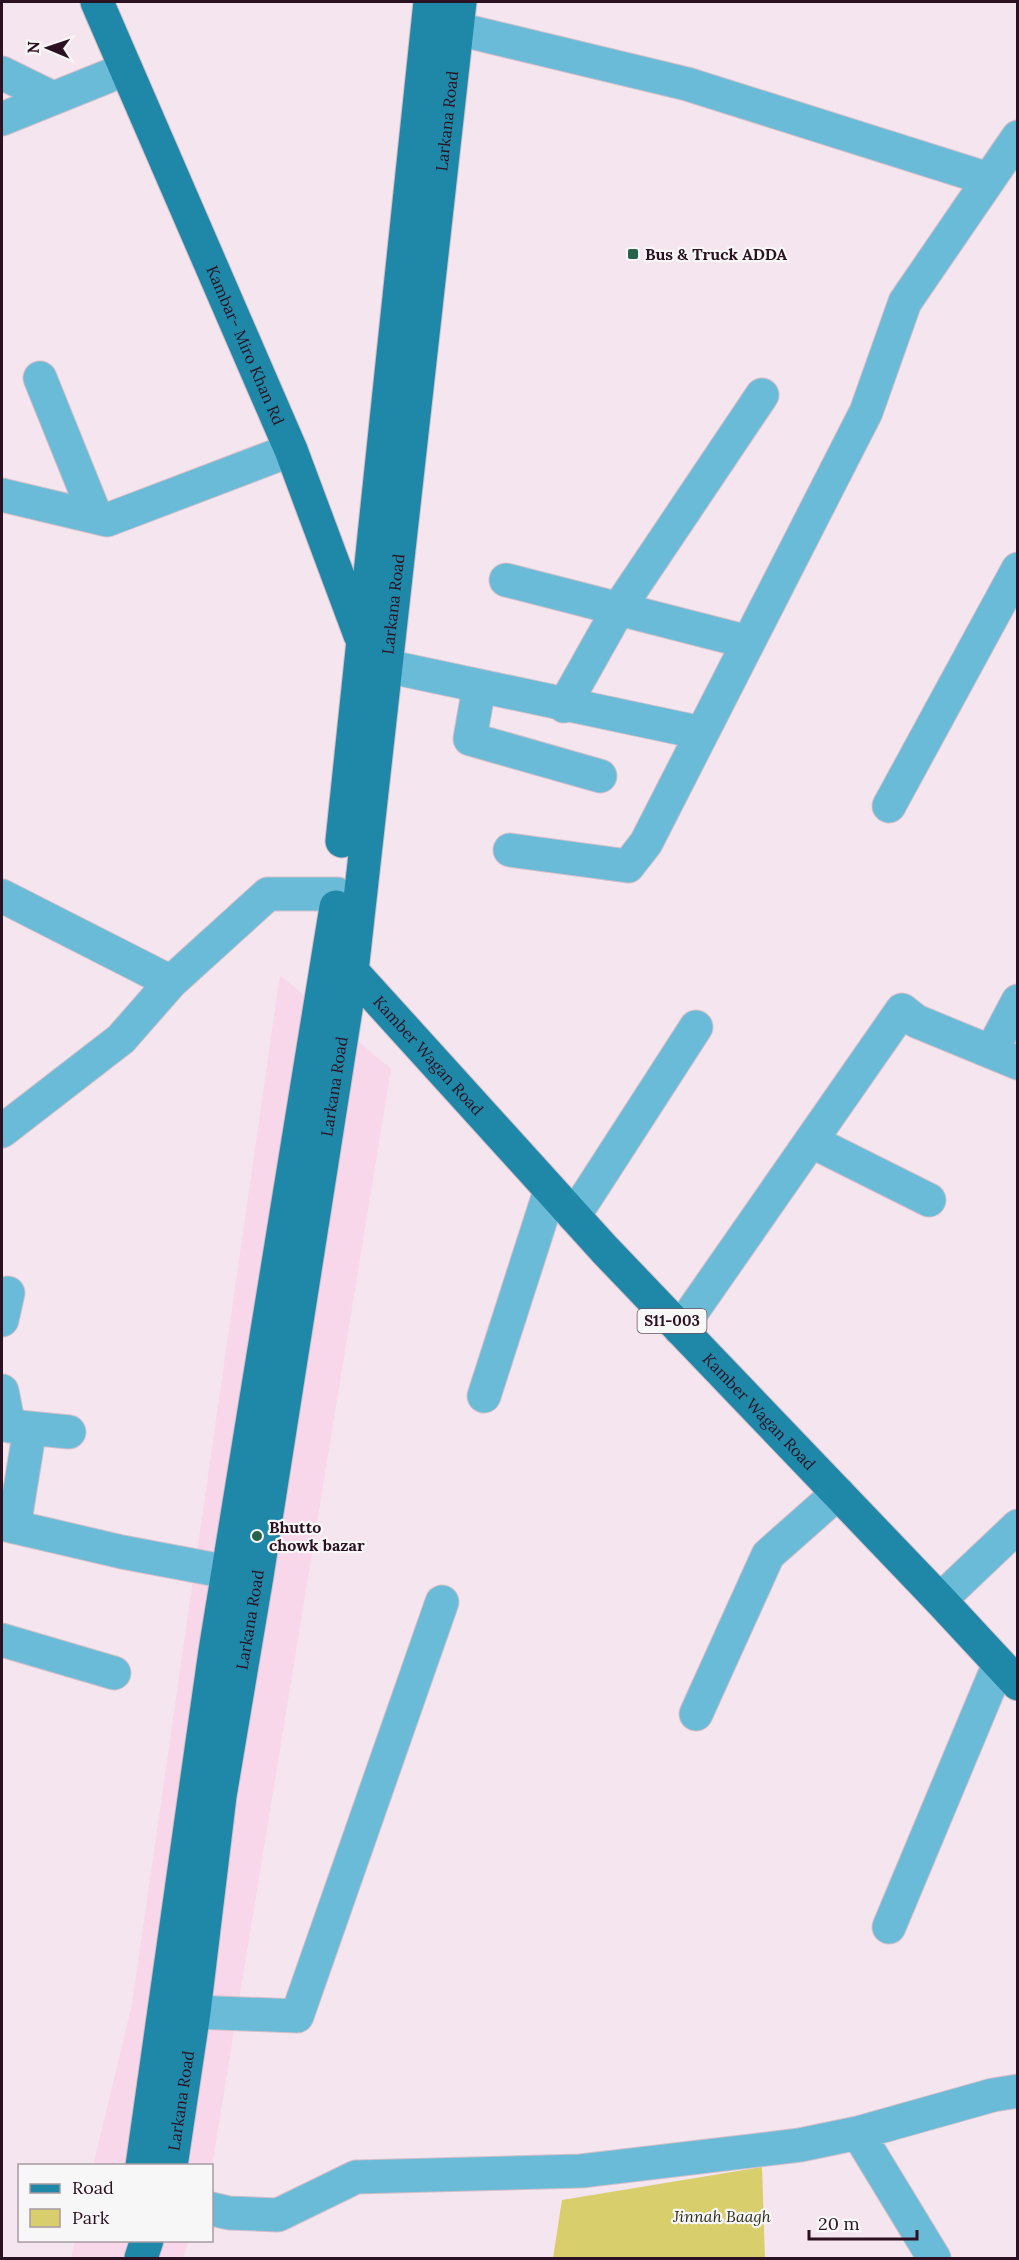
<svg xmlns="http://www.w3.org/2000/svg" width="1019" height="2260" viewBox="0 0 1019 2260" font-family="Lora,serif">
  <rect width="100%" height="100%" fill="#f5e5ee"/>
  <path fill="#f9d7ea" d="M 280,975 L 391,1069 L 212,2166 L 93,2166 L 132,2004 Z
    M 75,2241 L 189,2241 L 183,2258 L 71,2258 Z"/>
  <path fill="#d8cf6c" d="M 762,2167 L 765,2258 L 553,2258 L 562,2200 Z"/>
  <g fill="none" stroke-linecap="round" stroke-linejoin="round">
    <g stroke="#d1bfc9" stroke-width="35">
      <path id="minor" d="M 458,29 L 687,84 L 988,179
        M 2,73 L 53,98
        M 2,119 L 126,69
        M 40,378 L 96,517
        M 2,495 L 107,520 L 291,450
        M 506,580 L 748,642
        M 386,666 L 702,733
        M 479,687 L 470,739 L 600,776
        M 564,706 L 619,608 L 762,395
        M 889,806 L 1018,569
        M 510,850 L 628,866 L 646,843 L 866,412 L 905,302 L 1018,137
        M 2,896 L 171,982 L 268,894 L 337,894
        M 991,1052 L 1018,1001
        M 2,1131 L 121,1039 L 171,982
        M 811,1141 L 929,1200
        M 574,1216 L 696,1027
        M 2,1320 L 8,1293
        M 680,1329 L 902,1010 L 916,1021 L 1018,1063
        M 2,1391 L 9,1426 L 69,1432
        M 484,1396 L 550,1191
        M 2,1524 L 122,1552 L 228,1572
        M 14,1527 L 30,1428
        M 940,1600 L 1018,1526
        M 2,1640 L 114,1673
        M 696,1714 L 768,1555 L 838,1493
        M 889,1927 L 999,1664
        M 194,2012 L 297,2016 L 442,1602
        M 858,2133 L 934,2258
        M 212,2209 L 229,2213 L 278,2215 L 356,2177 L 581,2171 L 800,2145 L 858,2133 L 993,2095 L 1018,2091"/>
    </g>
    <g stroke="#d1bfc9" stroke-width="35">
      <g id="major">
        <path id="s1" d="M 97,2 L 291,450 L 360,635"/>
        <path d="M 342,841 L 430,2"/>
        <path id="s2" d="M 338,963 L 352,971 L 605,1250 L 940,1600 L 1018,1684"/>
        <path d="M 142,2166 L 215,1651 L 336,907"/>
        <path id="s3" d="M 171,2166 L 194,2012 L 220,1796 L 257,1576 L 352,971 L 460,2"/>
        <path d="M 141,2258 L 147,2240"/>
      </g>
    </g>
    <use href="#minor" stroke="#6abbd8" stroke-width="33"/>
    <use href="#major" stroke="#1f88a8" stroke-width="33"/>
  </g>
  <g fill="#29624a" stroke="#f7f7f7" stroke-width="2">
    <rect x="627" y="248" width="12" height="12" rx="3"/>
    <circle cx="257" cy="1536" r="6"/>
  </g>
  <g text-anchor="middle" stroke-width="4.5" stroke-linejoin="round" paint-order="stroke">
    <rect fill="#f7f7f7" stroke="#695662" stroke-width="1.5" x="637.5" y="1309" width="69" height="24" rx="4.5"/>
    <g font-size="15" font-weight="bold" fill="#2c1122">
      <text x="672" y="1326">S11-003</text>
    </g>
    <g font-size="16" fill="#2c1122" stroke="#f7f7f7">
      <text dy="6" stroke="none"><textPath href="#s3" startOffset="2064">Larkana Road</textPath></text>
      <text dy="6" stroke="none"><textPath href="#s1" startOffset="374">Kambar- Miro Khan Rd</textPath></text>
      <text dy="6" stroke="none"><textPath href="#s3" startOffset="1578">Larkana Road</textPath></text>
      <text dy="6" stroke="none"><textPath href="#s2" startOffset="130">Kamber Wagan Road</textPath></text>
      <text dy="6" stroke="none"><textPath href="#s3" startOffset="1092">Larkana Road</textPath></text>
      <text dy="6" stroke="none"><textPath href="#s2" startOffset="616">Kamber Wagan Road</textPath></text>
      <text dy="6" stroke="none"><textPath href="#s3" startOffset="552">Larkana Road</textPath></text>
      <text dy="6" stroke="none"><textPath href="#s3" startOffset="66">Larkana Road</textPath></text>
    </g>
    <g font-size="16" font-weight="bold" fill="#2c1122" stroke="#f7f7f7" text-anchor="start">
      <text x="645" y="260">Bus &amp; Truck ADDA</text>
      <text x="269" y="1533">Bhutto<tspan x="269" dy="18">chowk bazar</tspan></text>
    </g>
    <g font-size="16" font-style="italic" fill="#302e1a" stroke="#f7f7f7">
      <text x="722" y="2222">Jinnah Baagh</text>
    </g>
  </g>
  <rect width="1019" height="2260" fill="none" stroke="#2c1122" stroke-width="6"/>
  <rect x="18" y="2164" width="195" height="78" fill="#f7f7f7" stroke="#a69ba2" stroke-width="1.5"/>
  <rect x="30" y="2184" width="30" height="9" fill="#1f88a8" stroke="#a69ba2" stroke-width="1.5"/>
  <text x="72" y="2194" font-size="18" fill="#2c1122">Road</text>
  <rect x="30" y="2209" width="30" height="18" fill="#d8cf6c" stroke="#a69ba2" stroke-width="1.5"/>
  <text x="72" y="2224" font-size="18" fill="#2c1122">Park</text>
  <g transform="translate(48 48) rotate(272)" stroke="#f7f7f7" stroke-width="4.5" paint-order="stroke">
  <path d="M0-4.5L10 22L0 15L-10 22Z" fill="#2c1122"/>
  <text y="-9" font-size="16" font-weight="bold" text-anchor="middle" fill="#2c1122">N</text>
  </g>
  <path d="M809 2230v9h108v-9" fill="none" stroke="#2c1122" stroke-width="3"/>
  <text x="818" y="2230" font-size="18" fill="#2c1122" stroke="#f7f7f7" stroke-width="4.5" paint-order="stroke">20 m</text>
</svg>
